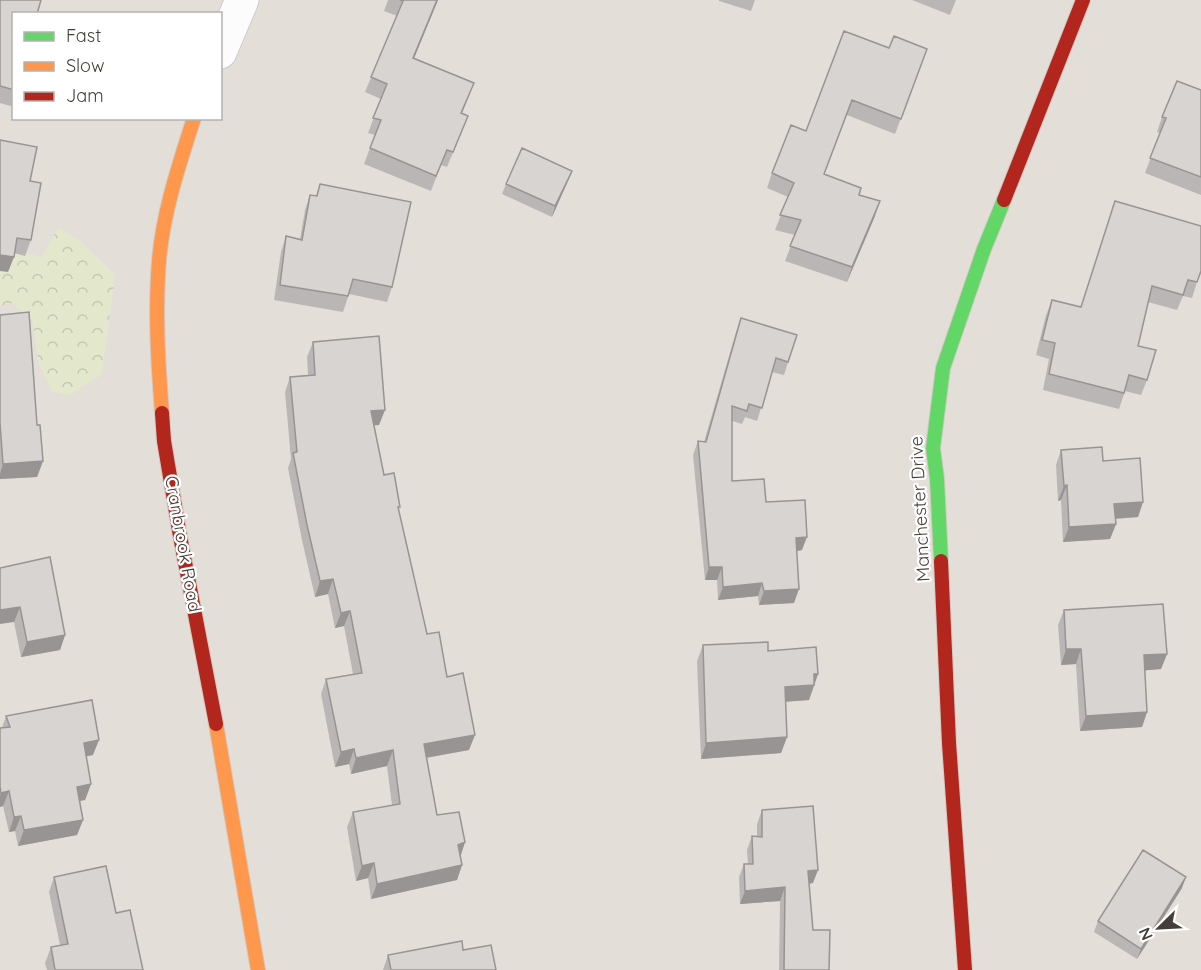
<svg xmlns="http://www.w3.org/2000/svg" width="1201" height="970" viewBox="0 0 1201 970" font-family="Quicksand,sans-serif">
  <defs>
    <pattern id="forest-crowns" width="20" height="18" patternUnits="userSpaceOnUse" patternTransform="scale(1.5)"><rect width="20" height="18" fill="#e3e8cd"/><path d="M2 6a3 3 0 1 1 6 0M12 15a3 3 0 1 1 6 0" fill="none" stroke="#c4c8b1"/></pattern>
  </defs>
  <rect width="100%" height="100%" fill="#f0edeb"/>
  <path fill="#e3ded8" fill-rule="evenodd" d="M 0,0 L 1201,0 L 1201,970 L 0,970 ZM 14,14 L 220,14 L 220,118 L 14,118 Z"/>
  <path fill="url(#forest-crowns)" d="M 58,228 L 78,239 L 115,275 L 102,374 L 69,396 L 52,391 L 39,364 L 32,320 L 12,303 L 0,306 L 0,247 L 42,257 Z"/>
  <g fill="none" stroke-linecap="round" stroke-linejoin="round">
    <g stroke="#cecbc8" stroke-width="35">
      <path id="street" d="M 220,52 L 242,0"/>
    </g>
    <g stroke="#d0cac3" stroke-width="16">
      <path id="fast" d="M 941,561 L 937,479 L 933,448 L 943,368 L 984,249 L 1004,200"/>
    </g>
    <g stroke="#d0cac3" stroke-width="16">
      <path id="slow" d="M 162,413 C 158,362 155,312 159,261 C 163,212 179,165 194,118
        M 216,724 L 258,970"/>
    </g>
    <g stroke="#d0cac3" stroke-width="16">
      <path id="jam" d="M 1004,200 L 1083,0
        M 162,413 L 164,441 L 180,536 L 216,724
        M 941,561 L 949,743 L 965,970"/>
    </g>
    <use href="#street" stroke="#fdfcfc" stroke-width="33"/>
    <use href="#fast" stroke="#63d668" stroke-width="14"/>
    <use href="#slow" stroke="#ff974d" stroke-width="14"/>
    <use href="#jam" stroke="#b3261e" stroke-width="14"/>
  </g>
  <path fill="#bab6b5" d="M 0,0 L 14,14 L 14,107 L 0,103 Z
    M 388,0 L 438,0 L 414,58 L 474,83 L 462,114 L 468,116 L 462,131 L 447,167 L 441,165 L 431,191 L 364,164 L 375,135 L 368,133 L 381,99 L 365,92 L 397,16 L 384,11 Z
    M 719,0 L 755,0 L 751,11 L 719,1 Z
    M 912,0 L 956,0 L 950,15 Z
    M 927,49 L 895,134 L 847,115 L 824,174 L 859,195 L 875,216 L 847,282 L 785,261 L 795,235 L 775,230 L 788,197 L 767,188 L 772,173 L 806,131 Z
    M 1201,90 L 1201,195 L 1145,173 L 1160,133 L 1157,132 L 1162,117 Z
    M 572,171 L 552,217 L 502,194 L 506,184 Z
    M 30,181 L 31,240 L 25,256 L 14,253 L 8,272 Z
    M 320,184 L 392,287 L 387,302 L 349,294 L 343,312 L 274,300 L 281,252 L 286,236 L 300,239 L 305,210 L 310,195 L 316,196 Z
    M 1115,201 L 1197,282 L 1192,298 L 1183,296 L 1177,310 L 1148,302 L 1138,346 L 1147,380 L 1141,395 L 1125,391 L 1119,409 L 1043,390 L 1049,359 L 1036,355 L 1046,315 L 1052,300 L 1081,307 Z
    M 0,315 L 37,425 L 43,461 L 37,477 L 0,479 Z
    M 741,318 L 788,362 L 784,375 L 772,372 L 757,421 L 745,417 L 742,424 L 732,421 L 732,481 L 766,502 L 802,550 L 797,551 L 794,603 L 759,605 L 758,596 L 718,600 L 717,580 L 705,580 L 693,455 L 698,441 L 704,442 L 736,332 Z
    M 313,342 L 379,425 L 374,425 L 384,475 L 399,511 L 427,634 L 447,677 L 469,750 L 427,758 L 437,815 L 465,842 L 460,856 L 462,865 L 457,880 L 371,899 L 368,878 L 356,881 L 347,827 L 353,812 L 392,805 L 387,766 L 351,774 L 349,764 L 335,767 L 321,694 L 326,679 L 353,674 L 344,626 L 335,628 L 328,594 L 315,597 L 302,540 L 288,468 L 291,459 L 285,392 L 290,377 L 308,375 L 307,357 Z
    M 1061,450 L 1103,461 L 1143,502 L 1138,517 L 1116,519 L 1116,524 L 1110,539 L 1063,542 L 1061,500 L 1058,501 L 1056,465 Z
    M 0,568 L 65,635 L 60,650 L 21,657 L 14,622 Z
    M 1064,610 L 1167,654 L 1161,669 L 1145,670 L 1147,712 L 1142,727 L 1080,731 L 1076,664 L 1061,665 L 1058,625 Z
    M 703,645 L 768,651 L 818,674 L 809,700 L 785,702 L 787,737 L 781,753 L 701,759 L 697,661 Z
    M 6,716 L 93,755 L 86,756 L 91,784 L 85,800 L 80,801 L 83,820 L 77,835 L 18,846 L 15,831 L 9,832 L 3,806 L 0,807 L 0,728 L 2,728 Z
    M 762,810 L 813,883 L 809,884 L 813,930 L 829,970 L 779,970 L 780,901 L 740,904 L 739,877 L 744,864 L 748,864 L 747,850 L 752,836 L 757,837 L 757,824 Z
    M 54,877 L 116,913 L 143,970 L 47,970 L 45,963 L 51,947 L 60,945 L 49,892 Z
    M 1182,888 L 1137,959 L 1094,932 L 1098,921 Z
    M 463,950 L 496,970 L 383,970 L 388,955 Z"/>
  <path fill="#979493" d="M 437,0 L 438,0 L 408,73 L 413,58 Z
    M 572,171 L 568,181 L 552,217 L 555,206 Z
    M 880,201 L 875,216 L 847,282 L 852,267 Z
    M 0,255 L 14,257 L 8,272 L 0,271 Z
    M 385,410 L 379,425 L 366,426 L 371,411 Z
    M 43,461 L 37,477 L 0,479 L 0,474 L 3,464 Z
    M 1067,485 L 1061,500 L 1058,501 L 1064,486 Z
    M 1143,502 L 1138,517 L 1109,519 L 1114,504 Z
    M 1116,524 L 1110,539 L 1063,542 L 1069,527 Z
    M 807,537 L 802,550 L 792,552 L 796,538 Z
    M 709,567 L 722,567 L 717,580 L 705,580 Z
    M 333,579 L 328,594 L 315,597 L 320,581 Z
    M 762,583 L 758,596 L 718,600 L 723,587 Z
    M 799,589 L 794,603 L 759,605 L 764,591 Z
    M 20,607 L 14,622 L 0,624 L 0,610 Z
    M 350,611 L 344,626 L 335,628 L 341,613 Z
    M 65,635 L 60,650 L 21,657 L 27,642 Z
    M 1066,649 L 1081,649 L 1076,664 L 1061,665 Z
    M 1167,654 L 1161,669 L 1138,671 L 1144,655 Z
    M 814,674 L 818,674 L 809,700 L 779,702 L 785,687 Z
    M 1147,712 L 1142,727 L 1080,731 L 1086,716 Z
    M 475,735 L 469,750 L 418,759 L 424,744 Z
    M 787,737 L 781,753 L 701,759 L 706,743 Z
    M 99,740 L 93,755 L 78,758 L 84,743 Z
    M 354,749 L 349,764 L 335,767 L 341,752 Z
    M 393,750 L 387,766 L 351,774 L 356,758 Z
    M 91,784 L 85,800 L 72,802 L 77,787 Z
    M 9,791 L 3,806 L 0,807 L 0,796 L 1,793 Z
    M 21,816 L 15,831 L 9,832 L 14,817 Z
    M 83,820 L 77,835 L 18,846 L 24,830 Z
    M 465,842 L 460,858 L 458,845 Z
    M 374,863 L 368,878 L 356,881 L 362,866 Z
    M 462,865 L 457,880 L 371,899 L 377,884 Z
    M 818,870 L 813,883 L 803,884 L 808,871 Z
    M 1186,877 L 1182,888 L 1137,959 L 1141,949 Z
    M 785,887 L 780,901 L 740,904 L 745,891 Z"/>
  <path fill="#d8d4d2" stroke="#979493" stroke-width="1.5" d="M 0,0 L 41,0 L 37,14 L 14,14 L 14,90 L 0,86 Z
    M 400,0 L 437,0 L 413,58 L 474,83 L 461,113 L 468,116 L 453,152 L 447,150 L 436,176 L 370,148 L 381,120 L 373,118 L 387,84 L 371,77 L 403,1 Z
    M 844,31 L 889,48 L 894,36 L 927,49 L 901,119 L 852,100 L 824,174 L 861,188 L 859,195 L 880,201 L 852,267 L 790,246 L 801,220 L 780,215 L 794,183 L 772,173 L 791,125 L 806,131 Z
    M 1177,81 L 1201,90 L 1201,177 L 1150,158 L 1166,118 L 1162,117 Z
    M 0,140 L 37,147 L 30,181 L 41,183 L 31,240 L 17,238 L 14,257 L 0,255 Z
    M 522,148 L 572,171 L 555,206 L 506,184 Z
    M 320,184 L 411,202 L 392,287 L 353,279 L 348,296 L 280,285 L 286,236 L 302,240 L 310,195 L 317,196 Z
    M 1115,201 L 1201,226 L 1201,271 L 1197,282 L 1188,280 L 1183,295 L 1152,286 L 1138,346 L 1156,350 L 1147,380 L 1129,375 L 1124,393 L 1049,374 L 1055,343 L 1042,340 L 1052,300 L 1081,307 Z
    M 29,312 L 37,425 L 40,425 L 43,461 L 3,464 L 0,423 L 0,315 Z
    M 741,318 L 797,335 L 788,362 L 776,358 L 762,408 L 749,404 L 747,411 L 732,406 L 732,481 L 764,479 L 766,502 L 805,500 L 807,537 L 796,538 L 799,589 L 764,591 L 762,583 L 723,587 L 722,567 L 709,567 L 698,441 L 706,442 Z
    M 379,336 L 385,410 L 371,411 L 384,475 L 394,473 L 400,507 L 398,507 L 427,634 L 439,632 L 447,677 L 463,673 L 475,735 L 424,744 L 437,815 L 459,812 L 465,842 L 458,845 L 462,865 L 377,884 L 374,863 L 362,866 L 353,812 L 400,804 L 393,750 L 356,758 L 354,749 L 341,752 L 326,679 L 362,673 L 350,611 L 341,613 L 333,579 L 320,581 L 307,525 L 293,453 L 297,452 L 290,377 L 315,375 L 313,342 Z
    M 1102,447 L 1103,461 L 1140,458 L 1143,502 L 1114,504 L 1116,524 L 1069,527 L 1067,485 L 1064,486 L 1061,450 Z
    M 50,557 L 65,635 L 27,642 L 20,607 L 0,610 L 0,568 Z
    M 1163,604 L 1167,654 L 1144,655 L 1147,712 L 1086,716 L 1081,649 L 1066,649 L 1064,610 Z
    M 768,642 L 768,651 L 816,647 L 818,674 L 814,674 L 814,685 L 785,687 L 787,737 L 706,743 L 703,645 Z
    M 92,700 L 99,740 L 84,743 L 91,784 L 77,787 L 83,820 L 24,830 L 21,816 L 14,817 L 9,791 L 1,793 L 0,786 L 0,728 L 10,727 L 6,716 Z
    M 813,806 L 818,870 L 808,871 L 813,930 L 830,930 L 829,970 L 784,970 L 785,887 L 745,891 L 744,864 L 753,864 L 752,836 L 762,837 L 762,810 Z
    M 1143,850 L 1186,877 L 1141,949 L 1098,921 Z
    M 106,866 L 116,913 L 130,910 L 143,970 L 55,970 L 51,947 L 68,944 L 54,877 Z
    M 462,941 L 463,950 L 491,945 L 496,970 L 391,970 L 388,955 Z"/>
  <g text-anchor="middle" stroke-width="4.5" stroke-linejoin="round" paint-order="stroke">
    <g font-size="18" fill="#453d37" stroke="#fff">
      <text transform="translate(920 509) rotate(-93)" y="6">Manchester Drive</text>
      <text transform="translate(183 544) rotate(80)" y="6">Cranbrook Road</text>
    </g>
  </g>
  <rect x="12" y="12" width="210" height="108" fill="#ffffff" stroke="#b5b1af" stroke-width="1.5"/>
  <rect x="24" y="32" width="30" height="9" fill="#63d668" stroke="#b5b1af" stroke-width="1.5"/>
  <text x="66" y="42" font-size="18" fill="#453d37">Fast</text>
  <rect x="24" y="62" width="30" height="9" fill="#ff974d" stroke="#b5b1af" stroke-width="1.5"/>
  <text x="66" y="72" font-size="18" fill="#453d37">Slow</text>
  <rect x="24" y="92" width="30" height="9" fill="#b3261e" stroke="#b5b1af" stroke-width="1.5"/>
  <text x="66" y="102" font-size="18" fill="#453d37">Jam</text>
  <g transform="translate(1159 928) rotate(246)" stroke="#ffffff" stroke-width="4.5" paint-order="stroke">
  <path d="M0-4.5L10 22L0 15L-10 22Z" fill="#453d37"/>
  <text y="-9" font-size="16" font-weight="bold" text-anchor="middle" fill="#453d37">N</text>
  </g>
</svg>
